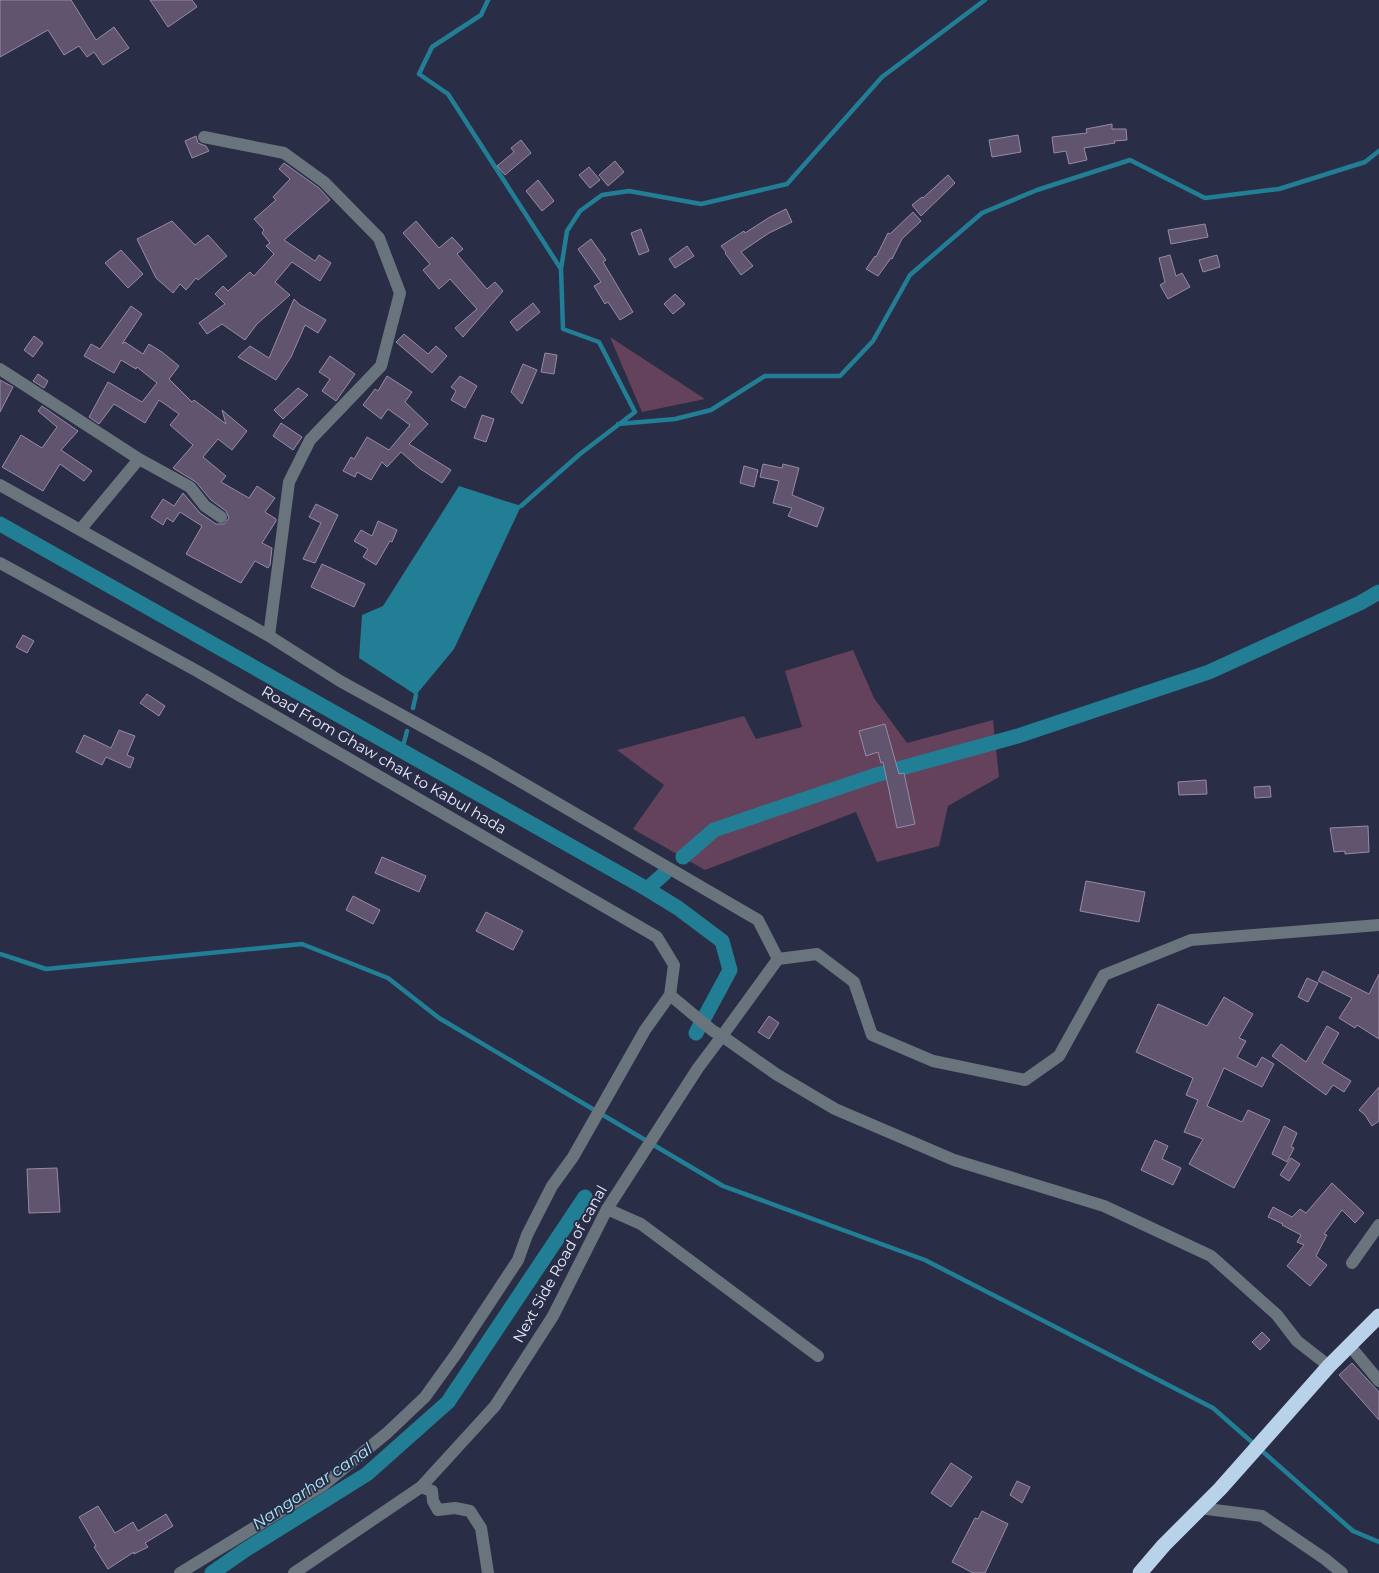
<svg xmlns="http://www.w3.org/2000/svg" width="1379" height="1573" viewBox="0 0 1379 1573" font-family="Montserrat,sans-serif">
  <rect width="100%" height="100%" fill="#2a2d46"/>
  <path fill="#64425b" d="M 610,337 L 705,399 L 642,412 Z
    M 853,650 L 874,698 L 907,743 L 993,720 L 999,777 L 948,806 L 939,846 L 877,862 L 856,812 L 705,870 L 633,829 L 664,785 L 617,750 L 744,716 L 756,739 L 802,727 L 785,671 Z"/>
  <path fill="#217e94" d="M 459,486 L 521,506 L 454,649 L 416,695 L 359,658 L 362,615 L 383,606 Z"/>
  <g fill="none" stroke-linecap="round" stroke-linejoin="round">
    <path stroke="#217e94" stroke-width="4.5" d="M 488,0 L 481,15 L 432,47 L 419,74 L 448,94 L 561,269 L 563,329 L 599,342 L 635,412 L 580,454 L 521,506
      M 561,269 L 567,231 L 580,211 L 602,195 L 629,191 L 701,204 L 787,184 L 882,77 L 985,0
      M 618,424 L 675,419 L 711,410 L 765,376 L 840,376 L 873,341 L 910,275 L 982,213 L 1037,190 L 1130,160 L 1205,198 L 1279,189 L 1365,162 L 1379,151
      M 413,708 L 416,695
      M 402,750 L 407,731
      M 0,954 L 46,969 L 302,944 L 388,978 L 439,1018 L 723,1186 L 925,1260 L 1213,1408 L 1353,1531 L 1379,1542"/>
    <path stroke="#217e94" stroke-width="15" d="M 0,524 L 647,889 L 678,908 L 722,941 L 730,970 L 696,1033
      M 683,857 L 714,830 L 876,775 L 1018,736 L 1209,672 L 1360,603 L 1379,592
      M 647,889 L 665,873
      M 212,1573 L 245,1550 L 367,1474 L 448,1402 L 585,1197"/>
  </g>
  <path fill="#61546f" stroke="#988aa7" d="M 0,0 L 71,0 L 96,40 L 114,27 L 129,48 L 103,65 L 94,52 L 87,57 L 79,46 L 64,55 L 48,30 L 0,57 Z
    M 150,0 L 192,0 L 197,7 L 168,27 Z
    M 1112,124 L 1112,129 L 1126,129 L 1127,140 L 1114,141 L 1115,143 L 1084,148 L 1087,160 L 1069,164 L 1066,151 L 1054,153 L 1052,137 L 1087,133 L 1086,129 Z
    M 1018,135 L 1021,152 L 992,157 L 989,140 Z
    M 196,136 L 198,143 L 206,146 L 209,151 L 192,158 L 185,141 Z
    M 521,140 L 531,153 L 505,175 L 497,166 L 514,152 L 511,148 Z
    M 615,161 L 624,172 L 608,186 L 599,175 Z
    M 284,163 L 319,188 L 330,200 L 284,240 L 315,261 L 319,255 L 331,263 L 320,281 L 292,262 L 275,282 L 290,295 L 257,324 L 245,340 L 222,324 L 207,334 L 199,323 L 225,304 L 215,294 L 223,286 L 228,291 L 250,272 L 254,276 L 274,254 L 266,246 L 270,243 L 262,233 L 264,230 L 254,219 L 276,200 L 273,197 L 290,179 L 279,169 Z
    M 589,167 L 600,180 L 590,188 L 579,175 Z
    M 948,175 L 955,183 L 921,216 L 912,205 L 922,197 L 923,198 Z
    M 538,180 L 554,201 L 542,211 L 526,191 Z
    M 786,209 L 792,222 L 769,233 L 741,252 L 753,266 L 741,275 L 725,253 L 726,252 L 721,246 L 744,231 L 745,233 L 770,217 Z
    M 913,212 L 921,221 L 902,239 L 892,259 L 891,258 L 878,276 L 866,269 L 875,256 L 876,257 L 888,233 L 890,234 Z
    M 172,221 L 195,245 L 208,235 L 227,256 L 198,280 L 196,278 L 186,290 L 180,284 L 173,293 L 156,278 L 137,239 Z
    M 416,221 L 439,248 L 452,237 L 463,249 L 457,254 L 487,289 L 495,282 L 503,291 L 463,337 L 455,328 L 477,309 L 450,279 L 439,289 L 423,270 L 430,264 L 403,233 Z
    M 1205,224 L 1208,237 L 1171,244 L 1168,230 Z
    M 641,229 L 649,251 L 639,255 L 631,233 Z
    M 591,239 L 606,260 L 603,262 L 633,312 L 620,320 L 608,302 L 605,304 L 594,286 L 601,282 L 578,249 Z
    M 687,246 L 694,256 L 675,268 L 669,259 Z
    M 121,250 L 143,274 L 128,288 L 105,263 Z
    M 1170,255 L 1176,276 L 1182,273 L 1190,287 L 1168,299 L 1160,285 L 1165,282 L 1159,258 Z
    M 1217,255 L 1220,267 L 1203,272 L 1199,260 Z
    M 675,294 L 685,304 L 673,314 L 664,304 Z
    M 294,299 L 300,305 L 326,320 L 318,333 L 305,325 L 291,357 L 276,380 L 238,357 L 250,346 L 269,358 Z
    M 533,303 L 540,312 L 517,331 L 510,322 Z
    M 131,306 L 142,314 L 122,344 L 125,342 L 143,354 L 149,344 L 162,352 L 179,366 L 169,379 L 192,402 L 194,400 L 226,424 L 222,410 L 247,431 L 232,450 L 218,439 L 203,457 L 226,476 L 221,482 L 249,498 L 257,486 L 275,498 L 265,512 L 276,519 L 276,521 L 262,543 L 272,548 L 270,565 L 268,568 L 255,561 L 241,583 L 186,554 L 202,526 L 180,512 L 173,522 L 167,518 L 163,525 L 151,517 L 163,499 L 174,506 L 183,493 L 200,513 L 216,524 L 224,524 L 229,518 L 226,511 L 211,500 L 196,482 L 173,468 L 193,445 L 170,425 L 179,414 L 159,400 L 145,423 L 114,404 L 99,424 L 89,417 L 108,382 L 142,402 L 157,383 L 137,367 L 136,369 L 121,360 L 114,373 L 84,356 L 91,344 L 100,349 Z
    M 404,334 L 428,354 L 436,346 L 447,356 L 432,373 L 396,342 Z
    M 34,336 L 43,343 L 33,357 L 24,350 Z
    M 545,353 L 557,355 L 554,374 L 541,372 Z
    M 330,356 L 355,374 L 336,401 L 322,391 L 330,379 L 319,372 Z
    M 523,364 L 537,370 L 522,404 L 511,392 Z
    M 38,374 L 48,381 L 44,388 L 33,381 Z
    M 387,376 L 412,392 L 405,402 L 428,424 L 409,444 L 451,470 L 442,483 L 419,468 L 401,452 L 387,467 L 382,462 L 371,480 L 357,472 L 355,477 L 343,471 L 351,457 L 354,459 L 367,437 L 389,450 L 410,425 L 388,409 L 381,419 L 363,405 L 375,389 L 378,391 Z
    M 460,376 L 477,386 L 465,408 L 451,400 L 456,391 L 451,387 Z
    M 0,380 L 13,387 L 0,412 Z
    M 298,388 L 308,395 L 283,419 L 274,410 Z
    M 42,406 L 78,431 L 61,450 L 92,471 L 84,481 L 60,464 L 43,491 L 2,467 L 21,435 L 42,448 L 57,427 L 38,411 Z
    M 482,415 L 494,419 L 486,442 L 474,438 Z
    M 281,423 L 302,437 L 293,450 L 273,436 Z
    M 763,464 L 782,468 L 783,464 L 799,468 L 792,495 L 824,508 L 817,527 L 788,516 L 792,508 L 773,503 L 779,481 L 760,477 Z
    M 744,466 L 758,470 L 754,487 L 740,483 Z
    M 316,504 L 338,515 L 315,563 L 303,559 L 321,523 L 309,517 Z
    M 378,521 L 397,530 L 392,542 L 390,541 L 376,565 L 363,557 L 368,549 L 354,541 L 361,530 L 372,536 Z
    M 322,564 L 365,584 L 354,607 L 311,587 Z
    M 23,635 L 34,641 L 27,653 L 16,647 Z
    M 147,694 L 165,706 L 159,716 L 140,703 Z
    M 885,724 L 899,774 L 904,773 L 915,824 L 897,828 L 883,762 L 881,763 L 878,752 L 866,756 L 859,731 Z
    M 119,730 L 135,736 L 127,755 L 134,758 L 130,768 L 106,757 L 102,765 L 76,752 L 84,735 L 111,748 Z
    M 1206,780 L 1207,794 L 1179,795 L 1178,782 Z
    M 1270,786 L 1271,797 L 1255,798 L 1254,787 Z
    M 1368,826 L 1369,852 L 1345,854 L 1345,851 L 1334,852 L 1330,828 Z
    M 382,857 L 426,876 L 419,892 L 375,873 Z
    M 1086,881 L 1145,892 L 1139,922 L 1080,911 Z
    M 353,896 L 380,910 L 373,924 L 346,910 Z
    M 486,912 L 523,931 L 513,950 L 476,931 Z
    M 1323,971 L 1369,994 L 1379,974 L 1379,1039 L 1357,1025 L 1355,1028 L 1339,1018 L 1352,998 L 1318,981 Z
    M 1307,978 L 1318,983 L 1308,1002 L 1298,997 Z
    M 1224,997 L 1253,1014 L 1239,1038 L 1246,1041 L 1237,1057 L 1256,1067 L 1262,1057 L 1274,1064 L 1262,1087 L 1224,1068 L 1207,1106 L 1242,1122 L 1248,1110 L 1270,1120 L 1234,1188 L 1189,1164 L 1203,1139 L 1184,1132 L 1198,1100 L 1186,1095 L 1193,1078 L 1136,1052 L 1158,1004 L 1207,1026 Z
    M 769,1016 L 779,1023 L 769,1039 L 758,1032 Z
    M 1327,1026 L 1339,1033 L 1322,1063 L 1351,1081 L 1344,1092 L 1333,1085 L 1326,1095 L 1272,1056 L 1281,1044 L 1306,1062 Z
    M 1379,1087 L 1379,1121 L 1372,1126 L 1365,1115 L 1359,1110 Z
    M 1284,1126 L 1297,1133 L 1291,1147 L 1294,1148 L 1287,1162 L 1272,1154 Z
    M 1155,1140 L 1168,1146 L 1162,1159 L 1181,1168 L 1173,1185 L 1141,1170 Z
    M 1291,1158 L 1300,1164 L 1289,1181 L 1280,1175 Z
    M 57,1168 L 60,1212 L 29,1213 L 27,1169 Z
    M 1332,1183 L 1364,1213 L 1355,1223 L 1342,1210 L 1324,1234 L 1327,1235 L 1316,1256 L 1327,1265 L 1310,1286 L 1287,1266 L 1304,1245 L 1297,1242 L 1301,1235 L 1282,1225 L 1283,1224 L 1268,1217 L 1273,1207 L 1292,1217 L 1300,1209 L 1306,1213 Z
    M 1262,1332 L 1270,1340 L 1260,1350 L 1252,1342 Z
    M 1352,1363 L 1379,1392 L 1379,1420 L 1339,1375 Z
    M 951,1463 L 972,1477 L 951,1507 L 931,1493 Z
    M 1017,1481 L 1030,1487 L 1022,1503 L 1010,1495 Z
    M 98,1506 L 115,1533 L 133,1522 L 138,1531 L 166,1514 L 173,1526 L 145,1543 L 148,1547 L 134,1554 L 134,1552 L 108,1569 L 94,1547 L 96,1546 L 79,1517 Z
    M 982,1511 L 1008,1524 L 985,1573 L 973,1573 L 952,1562 L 975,1518 L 978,1519 Z"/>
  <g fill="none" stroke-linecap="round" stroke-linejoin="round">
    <path stroke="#69747d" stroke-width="12" d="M 204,137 L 284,153 L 324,182 L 379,238 L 400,293 L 381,366 L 310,440 L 289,482 L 269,636
      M 0,369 L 139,459 L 190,487 L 205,506 L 221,517
      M 0,485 L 269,636 L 340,681 L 485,761 L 758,920 L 778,959 L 722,1036 L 776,1074 L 835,1109 L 954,1160 L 1104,1206 L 1211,1256 L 1277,1315 L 1297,1341 L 1329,1366
      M 80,530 L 139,459
      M 0,563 L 197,671 L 657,937 L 674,965 L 670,995 L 645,1030 L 573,1157 L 552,1186 L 527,1235 L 518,1260 L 456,1354 L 425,1397 L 387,1433 L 322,1486 L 180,1573
      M 778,959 L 817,954 L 854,982 L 872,1035 L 933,1061 L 1025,1080 L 1059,1056 L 1104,975 L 1191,940 L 1379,925
      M 607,1209 L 641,1224 L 818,1356
      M 1352,1263 L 1379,1225
      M 1350,1346 L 1379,1381
      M 421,1487 L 432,1491 L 433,1501 L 438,1510 L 455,1508 L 470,1511 L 481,1528 L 488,1573
      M 1199,1508 L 1262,1516 L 1325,1559 L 1342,1573
      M 294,1573 L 421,1487 L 495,1406 L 553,1316 L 607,1209 L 698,1068 L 722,1036 L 713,1031 L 670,995"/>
    <path stroke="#b8d2ea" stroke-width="15" d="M 1140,1573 L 1164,1545 L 1220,1489 L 1329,1366 L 1379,1316"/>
  </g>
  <g text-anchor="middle" stroke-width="4" stroke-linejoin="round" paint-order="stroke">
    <g font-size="15" fill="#e9ecfc" stroke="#2a2d46">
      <text transform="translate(384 760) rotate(30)" y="5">Road From Ghaw chak to Kabul hada</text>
      <text transform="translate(560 1264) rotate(-61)" y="5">Next Side Road of canal</text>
    </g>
    <g font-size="16" font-style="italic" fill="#a8ebfe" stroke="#2a2d46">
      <text transform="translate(312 1486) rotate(-34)" y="6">Nangarhar canal</text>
    </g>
  </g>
</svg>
